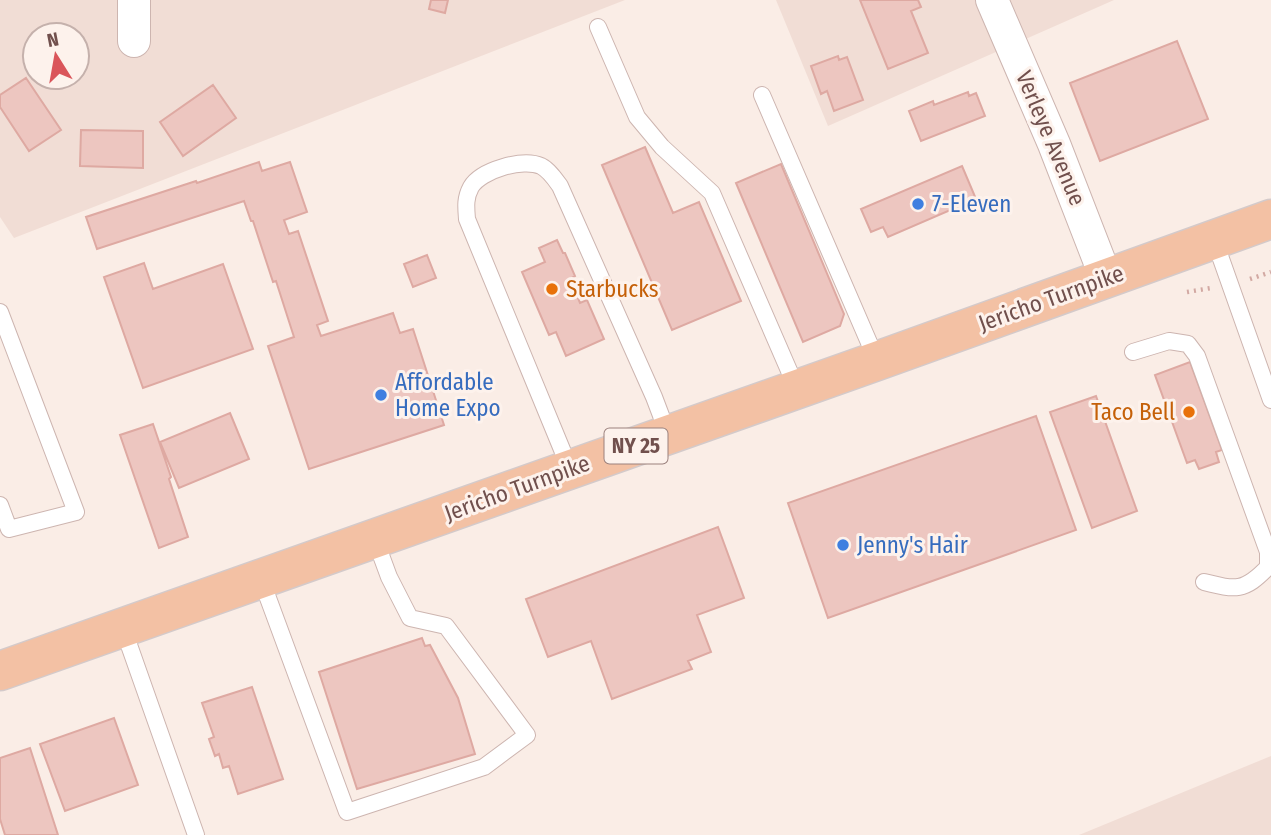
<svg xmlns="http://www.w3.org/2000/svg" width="1271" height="835" viewBox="0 0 1271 835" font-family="'Fira Sans Condensed',sans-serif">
  <rect width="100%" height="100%" fill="#faede6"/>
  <path fill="#f1ddd5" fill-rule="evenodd" d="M 0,0 L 625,0 L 14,238 L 0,217 ZM 35,35 L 77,35 L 77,77 L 35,77 Z
    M 776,0 L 1114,0 L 828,126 Z
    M 1271,756 L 1271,835 L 1079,835 Z"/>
  <path fill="#edc6c0" stroke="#dea9a2" stroke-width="2" d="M 431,0 L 448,0 L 445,13 L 429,9 Z
    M 860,0 L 918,0 L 921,7 L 911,11 L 928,53 L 888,69 Z
    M 1177,41 L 1208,119 L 1100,161 L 1070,83 Z
    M 838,56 L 839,60 L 847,57 L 863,100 L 834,111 L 827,91 L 821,94 L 811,66 Z
    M 26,78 L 61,130 L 29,151 L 0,107 L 0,95 Z
    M 213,85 L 236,118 L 183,156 L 160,122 Z
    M 968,92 L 969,96 L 976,93 L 985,116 L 921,141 L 909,111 L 933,101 L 934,105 Z
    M 81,130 L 143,131 L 143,168 L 80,166 Z
    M 645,147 L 673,213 L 699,202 L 741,301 L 672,330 L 602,165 Z
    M 259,162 L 262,171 L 290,162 L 307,212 L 284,220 L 289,234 L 298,231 L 328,321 L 317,325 L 321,336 L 393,313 L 400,333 L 413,329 L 444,425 L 309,469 L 268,346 L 294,337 L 276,281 L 273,282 L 253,221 L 251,221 L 244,201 L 97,249 L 86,217 L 196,181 L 197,183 Z
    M 781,164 L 844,314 L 840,326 L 803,342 L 736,183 Z
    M 962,166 L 976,199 L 888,237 L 883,227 L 871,232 L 861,209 Z
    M 557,240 L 563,253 L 565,253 L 575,276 L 570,279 L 580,303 L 587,300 L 604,339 L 566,356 L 556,332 L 549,335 L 522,272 L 545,262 L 539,248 Z
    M 427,255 L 436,278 L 413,287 L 404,264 Z
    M 144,263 L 153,289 L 223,264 L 253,349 L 143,388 L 104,277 Z
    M 1190,362 L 1222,450 L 1216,452 L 1219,462 L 1199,469 L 1195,460 L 1187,463 L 1155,375 Z
    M 1096,396 L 1137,511 L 1092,528 L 1050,412 Z
    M 230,413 L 249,459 L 179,488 L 160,442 Z
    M 1036,416 L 1076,530 L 828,618 L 788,503 Z
    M 153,424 L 171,477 L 169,479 L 188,537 L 159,548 L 120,435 Z
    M 718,527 L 744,598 L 697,615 L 711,652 L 688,661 L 692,669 L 612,699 L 591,641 L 548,657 L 526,599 Z
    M 422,638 L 425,646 L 430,645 L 458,698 L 475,754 L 357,789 L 319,672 Z
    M 252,687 L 283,779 L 238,794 L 229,766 L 223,768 L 219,754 L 215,756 L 209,739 L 214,737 L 202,703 Z
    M 114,718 L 138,785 L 65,811 L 40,744 Z
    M 30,748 L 58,835 L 5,835 L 0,819 L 0,758 Z"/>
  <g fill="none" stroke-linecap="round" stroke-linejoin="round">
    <g stroke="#cdb5b0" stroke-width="18">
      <path id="lane" d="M 598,27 L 637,117 L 662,147 L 712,193 L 797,389
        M 762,95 L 877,361
        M 1214,239 L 1271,400
        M 0,312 L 76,512 L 9,529 L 0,505
        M 1133,352 L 1169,341 L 1188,344 L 1197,356 L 1268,552 L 1268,567 C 1244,592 1236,590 1204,582
        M 570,469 L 467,219 C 466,207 465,198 471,187 C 481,170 523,158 541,166 C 549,170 555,179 560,186 L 654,397 L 668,434
        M 261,579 L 347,812 L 484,767 L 527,735 L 446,626 L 410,618 L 389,577 L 375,539
        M 123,628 L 196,835"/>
    </g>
    <g stroke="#cdb5b0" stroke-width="34">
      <path id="street" d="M 134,0 L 134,41
        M 992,0 L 1054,144 L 1106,278"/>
    </g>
    <g stroke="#d4caca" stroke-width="41">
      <path id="primary" d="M 0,671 L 877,361 L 1271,219"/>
    </g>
    <path stroke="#d2a9a3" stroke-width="4.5" stroke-dasharray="2 5" stroke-linecap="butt" d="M 1250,279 L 1271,272
      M 1187,292 L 1211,288"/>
    <use href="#lane" stroke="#fff" stroke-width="16"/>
    <use href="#street" stroke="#fff" stroke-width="32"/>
    <use href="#primary" stroke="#f3c1a4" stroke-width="38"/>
  </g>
  <g fill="#3f7fe0" stroke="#fdf2ec" stroke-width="2.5">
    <circle cx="918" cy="204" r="7"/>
    <circle cx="381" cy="395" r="7"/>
    <circle cx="843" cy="545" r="7"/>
  </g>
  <g fill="#e8710a" stroke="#fdf2ec" stroke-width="2.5">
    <circle cx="552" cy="289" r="7"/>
    <circle cx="1189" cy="412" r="7"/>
  </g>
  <g text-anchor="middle" stroke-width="6" stroke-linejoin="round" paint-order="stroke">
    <rect fill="#fdf2ec" stroke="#9b817d" stroke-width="2" x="604.5" y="428.5" width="63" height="35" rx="5"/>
    <g font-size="21" font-weight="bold" fill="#71504d">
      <text x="636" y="453">NY 25</text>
    </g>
    <g font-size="23" fill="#71504d" stroke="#fdf2ec">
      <text transform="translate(1051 138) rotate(67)" y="8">Verleye Avenue</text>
      <text transform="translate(1051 298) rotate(-20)" y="8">Jericho Turnpike</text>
      <text transform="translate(517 488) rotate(-20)" y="8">Jericho Turnpike</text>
    </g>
    <g font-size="23" fill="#366cbe" stroke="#fdf2ec" text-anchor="start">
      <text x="932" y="212">7-Eleven</text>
      <text x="395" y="390">Affordable<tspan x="395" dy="26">Home Expo</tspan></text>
      <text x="857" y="553">Jenny's Hair</text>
    </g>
    <g font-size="23" fill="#c56008" stroke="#fdf2ec" text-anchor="start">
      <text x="566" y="297">Starbucks</text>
      <text x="1175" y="420" text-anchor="end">Taco Bell</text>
    </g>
  </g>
  <g transform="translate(56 56) rotate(349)"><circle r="33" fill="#fdf2ec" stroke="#c5b1ac" stroke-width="2"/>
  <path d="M0-5L12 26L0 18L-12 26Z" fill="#da555a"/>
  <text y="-10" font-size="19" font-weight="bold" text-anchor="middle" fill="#71504d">N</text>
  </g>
</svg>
